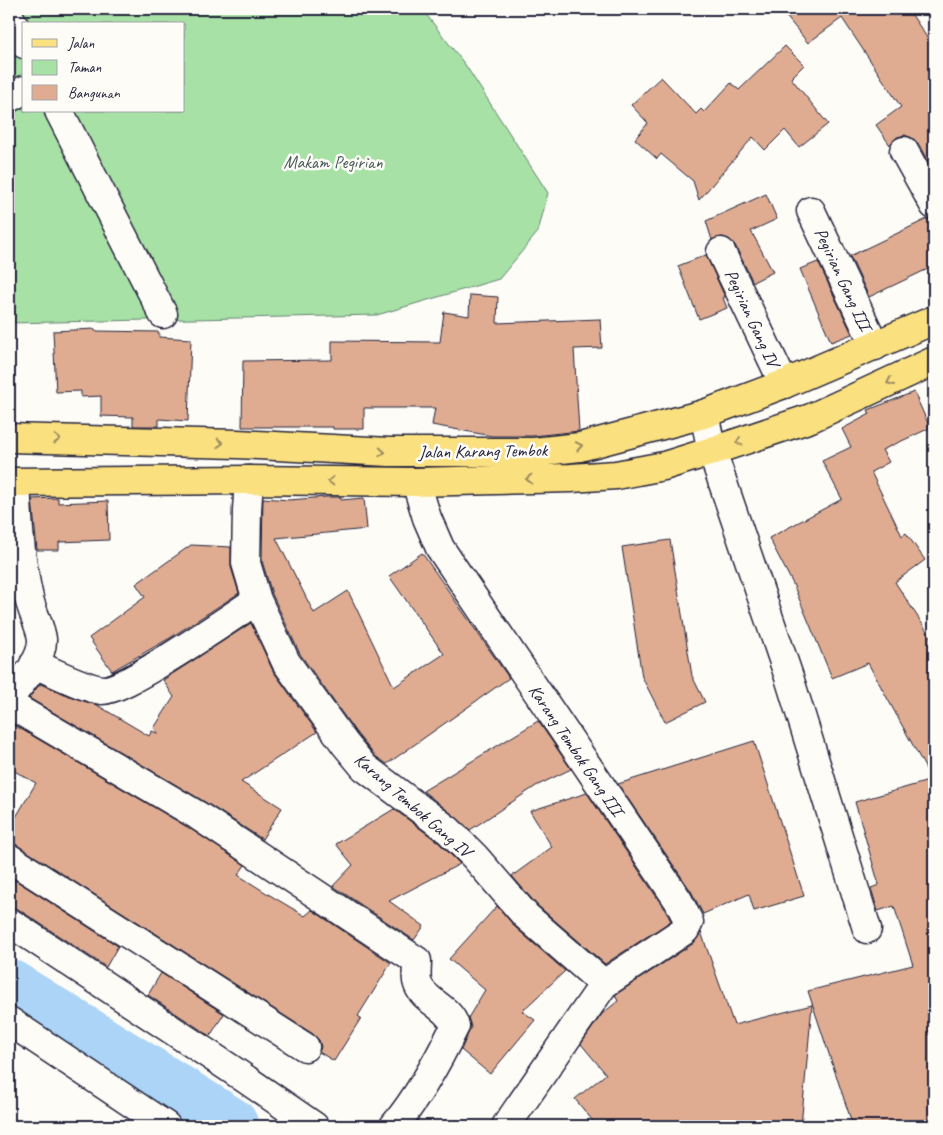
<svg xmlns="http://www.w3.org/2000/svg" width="943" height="1135" viewBox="0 0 943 1135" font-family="Caveat,sans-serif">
  <rect width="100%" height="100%" fill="#fdfcf7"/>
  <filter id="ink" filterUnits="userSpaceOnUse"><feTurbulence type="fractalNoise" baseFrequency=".02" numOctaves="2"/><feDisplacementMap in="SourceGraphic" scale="10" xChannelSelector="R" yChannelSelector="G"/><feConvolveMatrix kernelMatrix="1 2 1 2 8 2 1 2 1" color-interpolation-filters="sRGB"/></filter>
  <g filter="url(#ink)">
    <path fill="#a7e1a6" stroke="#648270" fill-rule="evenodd" d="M 9,9 L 422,9 L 466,66 L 548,193 L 538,232 L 499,279 L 377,315 L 9,323 ZM 24,24 L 184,24 L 184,111 L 24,111 Z"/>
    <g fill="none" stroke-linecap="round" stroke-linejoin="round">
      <path stroke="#abd4f6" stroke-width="59" d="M 9,989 L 229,1126"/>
    </g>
    <path fill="#dfac92" stroke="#22223b" d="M 780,9 L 908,9 L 934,48 L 934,173 L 918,143 L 912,138 L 905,135 L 897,137 L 890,145 L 876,125 L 901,107 L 842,18 L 808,43 Z
      M 785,46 L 804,65 L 791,78 L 828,124 L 799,147 L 785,130 L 765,150 L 753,137 L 699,200 L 693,181 L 661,154 L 657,159 L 635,139 L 648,123 L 631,105 L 661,77 L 696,114 L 701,109 L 704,112 L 731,83 L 739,90 Z
      M 766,194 L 777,219 L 751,231 L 773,272 L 753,282 L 735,245 L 729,239 L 723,237 L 712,240 L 706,221 Z
      M 927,219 L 934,221 L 934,266 L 869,297 L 850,256 Z
      M 706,255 L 725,297 L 723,298 L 727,308 L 699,319 L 678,266 Z
      M 818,262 L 852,334 L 831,342 L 800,269 Z
      M 470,295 L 498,297 L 497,323 L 600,319 L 602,348 L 574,349 L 579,431 L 533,436 L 492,436 L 432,425 L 435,408 L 364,408 L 364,429 L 333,429 L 333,427 L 242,427 L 243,361 L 332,360 L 332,341 L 440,342 L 444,312 L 469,316 Z
      M 95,329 L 95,331 L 159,332 L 159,337 L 191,339 L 188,421 L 159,419 L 159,426 L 133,426 L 133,417 L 101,416 L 101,396 L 81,397 L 81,391 L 56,392 L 53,331 Z
      M 914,392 L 930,428 L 882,450 L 889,462 L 871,472 L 902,536 L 906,533 L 925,560 L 895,582 L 934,642 L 934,1126 L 853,1126 L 808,991 L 913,965 L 894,906 L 878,911 L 871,888 L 879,885 L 855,802 L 932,780 L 868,663 L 832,678 L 793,584 L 769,538 L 842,499 L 822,461 L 851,447 L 842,429 L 870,414 L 868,410 Z
      M 326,497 L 341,497 L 341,500 L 364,498 L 367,529 L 276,538 L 314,613 L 348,591 L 394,687 L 444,654 L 389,576 L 422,553 L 509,678 L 387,764 L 375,756 L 357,734 L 300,654 L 272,594 L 262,561 L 263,498 L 289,500 Z
      M 58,498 L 58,503 L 108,501 L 109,540 L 59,542 L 59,550 L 37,550 L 32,499 Z
      M 670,540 L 692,676 L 705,702 L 665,722 L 642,677 L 622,547 Z
      M 191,545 L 231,547 L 231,567 L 239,593 L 170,638 L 112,671 L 89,638 L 145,597 L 136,584 Z
      M 251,623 L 273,671 L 317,732 L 241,782 L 282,808 L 262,839 L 205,802 L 29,698 L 40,684 L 72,697 L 97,705 L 149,736 L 152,731 L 159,734 L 154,728 L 174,697 L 163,680 Z
      M 538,721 L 571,769 L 536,786 L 470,830 L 457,818 L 423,791 Z
      M 9,722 L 189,828 L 245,865 L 238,875 L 268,894 L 305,916 L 312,910 L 391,963 L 358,1016 L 361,1018 L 334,1061 L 319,1052 L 321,1047 L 319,1040 L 313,1034 L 17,845 L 9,843 L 9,829 L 36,783 L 9,768 Z
      M 754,741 L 804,896 L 754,911 L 749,894 L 703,914 L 691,891 L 618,784 Z
      M 587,793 L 664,908 L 671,921 L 605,964 L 537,905 L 512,876 L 552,847 L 530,811 Z
      M 394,809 L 438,842 L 460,864 L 389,901 L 424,926 L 414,940 L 333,886 L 353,865 L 336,844 Z
      M 15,880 L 118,946 L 106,967 L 18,909 L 9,907 L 9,891 Z
      M 497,906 L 516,928 L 565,971 L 522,1011 L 535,1020 L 490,1074 L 461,1050 L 471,1027 L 468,1018 L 485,990 L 449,959 Z
      M 701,932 L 734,1025 L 812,1005 L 801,1126 L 724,1119 L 727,1126 L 597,1126 L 575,1099 L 606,1074 L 581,1044 L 602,1014 L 618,1001 L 615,995 L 694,943 Z
      M 161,973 L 224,1014 L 210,1036 L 148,995 Z"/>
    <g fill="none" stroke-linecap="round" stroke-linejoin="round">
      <g stroke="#22223b" stroke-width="31">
        <path id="minor" d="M 9,16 L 24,44
          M 9,98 L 24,90
          M 59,111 L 163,314
          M 904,151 L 934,205
          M 811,211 L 875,346
          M 721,252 L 784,384
          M 704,414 L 712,451 L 789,677 L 867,929
          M 249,480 L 247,510 L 246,563 L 257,600 L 286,662 L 345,744 L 364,767 L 448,830 L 475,857 L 526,916 L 604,984
          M 416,482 L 427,518 L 440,548 L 678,900 L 689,922 L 685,930 L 604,984 L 506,1126
          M 34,664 C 52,671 84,688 102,690 C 123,692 233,616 257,600
          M 9,698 C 21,683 43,660 42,639 C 41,628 31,609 29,598 C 20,560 18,521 16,483
          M 9,704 L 197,815 L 417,961 C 417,967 416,975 417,981 C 421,1001 449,1006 455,1026 C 438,1061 419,1096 394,1126
          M 9,858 L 305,1047
          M 9,922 L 231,1069 L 314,1126
          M 9,1021 L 166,1126"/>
      </g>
      <g stroke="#22223b" stroke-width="31">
        <path id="major" d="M 9,438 L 237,444 L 389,452 L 534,452 L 580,447 L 704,414 L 784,384 L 934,320
          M 9,482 L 249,480 L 416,482 L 571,478 L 616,475 L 664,466 L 712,451 L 811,418 L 934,361"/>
      </g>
      <use href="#minor" stroke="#fdfcf7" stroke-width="28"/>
      <use href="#major" stroke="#fbe080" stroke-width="28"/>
    </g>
    <defs><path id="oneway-chevron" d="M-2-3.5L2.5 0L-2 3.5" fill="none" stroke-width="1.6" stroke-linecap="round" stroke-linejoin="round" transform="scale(1.25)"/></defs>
    <g stroke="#998a61">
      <use href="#oneway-chevron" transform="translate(890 382) rotate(155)"/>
      <use href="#oneway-chevron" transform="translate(57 439) rotate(1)"/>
      <use href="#oneway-chevron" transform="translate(739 442) rotate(161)"/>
      <use href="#oneway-chevron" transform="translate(220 443) rotate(2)"/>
      <use href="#oneway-chevron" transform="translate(579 446) rotate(-10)"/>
      <use href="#oneway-chevron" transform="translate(382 452) rotate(3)"/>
      <use href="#oneway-chevron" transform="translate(529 479) rotate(179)"/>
      <use href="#oneway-chevron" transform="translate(331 481) rotate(-179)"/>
    </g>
  </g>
  <g text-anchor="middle" stroke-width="5" stroke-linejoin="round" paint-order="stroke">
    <g font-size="18" fill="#4a5b5b" stroke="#fdfcf7">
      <text x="333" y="168">Makam Pegirian</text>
    </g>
    <g font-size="18" fill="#22223b" stroke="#fdfcf7">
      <text transform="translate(843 279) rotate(65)" y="6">Pegirian Gang III</text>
      <text transform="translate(752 318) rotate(65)" y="6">Pegirian Gang IV</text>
      <text transform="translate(483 451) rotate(-1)" y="6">Jalan Karang Tembok</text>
      <text transform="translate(576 750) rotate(56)" y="6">Karang Tembok Gang III</text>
      <text transform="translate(413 805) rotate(41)" y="6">Karang Tembok Gang IV</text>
    </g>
  </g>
  <rect width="943" height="1135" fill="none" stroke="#fdfcf7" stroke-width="30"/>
  <rect x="15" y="15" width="913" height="1105" fill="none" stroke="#22223b" stroke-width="2" filter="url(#ink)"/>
  <rect x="22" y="22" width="162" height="90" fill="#fdfcf7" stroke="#a5a5ac"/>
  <rect x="32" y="39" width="25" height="8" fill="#fbe080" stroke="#a5a5ac"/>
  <text x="68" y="48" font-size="15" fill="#22223b">Jalan</text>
  <rect x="32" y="60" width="25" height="15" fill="#a7e1a6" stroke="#a5a5ac"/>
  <text x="68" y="72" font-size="15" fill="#22223b">Taman</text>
  <rect x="32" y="85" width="25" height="15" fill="#dfac92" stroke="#a5a5ac"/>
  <text x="68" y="98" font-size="15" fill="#22223b">Bangunan</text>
</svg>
